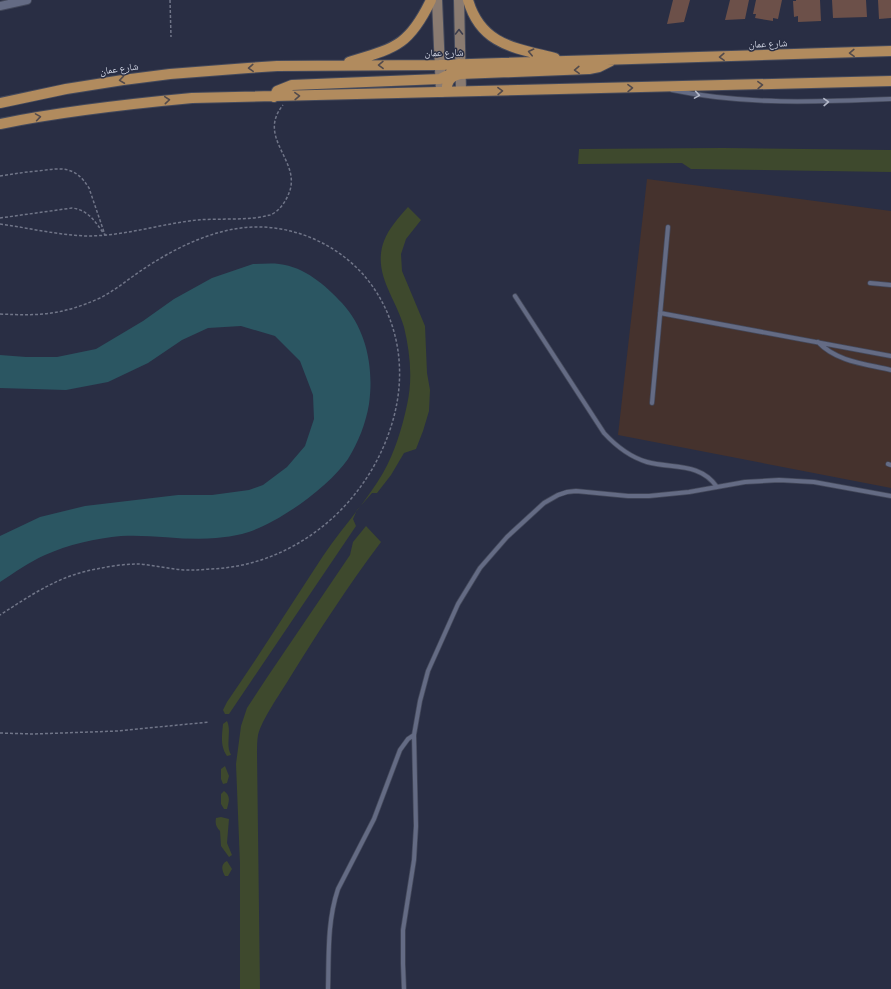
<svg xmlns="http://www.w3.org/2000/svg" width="891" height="989" viewBox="0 0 891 989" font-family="'IBM Plex Sans','Noto Naskh Arabic',sans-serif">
  <rect width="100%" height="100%" fill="#292e44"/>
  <path fill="#45322d" d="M 647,179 L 891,211 L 891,488 L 618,435 Z"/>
  <path fill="#3e492d" d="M 723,148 L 891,150 L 891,172 L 691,169 L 682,163 L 578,164 L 579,149 Z
    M 408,207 L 421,220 L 406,239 L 401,254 L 402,271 L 425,326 L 427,373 L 430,390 L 429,411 L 423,431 L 416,449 L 404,453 L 391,475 L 377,493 L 372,493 L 357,510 L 353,519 L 356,526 L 229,714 L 225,714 L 223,710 L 227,702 C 260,654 291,605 323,556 C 342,528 366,502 383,473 C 395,452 402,428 407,405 C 413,379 410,352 404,327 C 396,298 372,273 384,241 C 389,228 399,217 408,207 Z
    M 366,526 L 381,542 C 348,586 318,632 289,679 C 280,694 262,719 258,735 C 257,741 257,747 257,753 L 260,989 L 240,989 L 240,864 L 236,764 L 241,726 L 247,708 L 268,676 L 350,555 L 353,542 Z
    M 227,721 C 232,732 225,744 231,755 L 227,756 C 220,746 222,736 223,724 Z
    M 225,766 L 229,776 L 227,783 L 223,784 L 221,779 L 221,769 Z
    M 224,791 C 231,796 229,801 227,809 L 224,809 L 221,804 L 221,794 Z
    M 221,817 L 229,819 L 227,843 L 232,855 L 229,857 L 221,846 L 220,831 C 216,827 215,824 216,818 Z
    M 227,861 L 232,869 L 228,876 L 225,876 C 222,871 220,864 227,861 Z"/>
  <path fill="#2b5662" d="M 253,264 C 262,264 271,263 279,264 C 305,267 325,285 342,303 C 367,330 374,369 369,404 C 366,423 358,443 348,459 C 328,488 276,525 242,534 C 234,536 225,537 216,538 C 185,541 153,534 121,536 C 97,538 67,545 45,555 C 29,562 14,573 0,582 L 0,536 L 40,517 L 85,506 L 178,495 L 212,495 L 249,490 L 263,485 L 287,467 L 305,446 L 314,419 L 313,395 L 300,361 L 275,336 L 241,326 L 208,328 L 182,340 L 148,363 L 108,382 L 66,390 L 0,388 L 0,355 L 26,357 L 57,357 L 96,349 L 143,321 L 174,299 L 212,278 Z"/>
  <path fill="#6c5049" d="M 673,0 L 690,0 L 684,22 L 667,24 Z
    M 730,0 L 749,0 L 745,19 L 725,20 Z
    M 756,0 L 782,0 L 778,19 L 773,18 L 773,21 L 755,18 L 756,14 L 753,14 Z
    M 796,0 L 820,0 L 821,21 L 798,22 L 798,16 L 794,17 L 793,1 L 796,1 Z
    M 832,0 L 866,0 L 867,17 L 833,18 Z
    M 878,0 L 891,0 L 891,18 L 879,19 Z"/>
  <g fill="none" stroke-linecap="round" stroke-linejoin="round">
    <g stroke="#44495b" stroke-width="5.5">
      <path id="lane" d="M 672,90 C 745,105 817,102 891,99
        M 870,283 L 891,285
        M 515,296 L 604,433 C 616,446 630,457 647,462 C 672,469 700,462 717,487
        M 660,313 L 891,356
        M 818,342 C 837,362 866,364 891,370
        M 652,403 L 668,227
        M 888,464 L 891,465
        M 328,989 C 329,955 327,922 338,889 L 374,819 L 400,750 L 408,739 L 414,735
        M 404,989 L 403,964 L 403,930 L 414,860 L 416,826 L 414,735 L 420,701 L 428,671 L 458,604 L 480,568 L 507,537 L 544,503 L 558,495 L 567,492 L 576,491 L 628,496 L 649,496 L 689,492 L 745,482 L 779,480 L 814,482 L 891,496"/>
    </g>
    <g stroke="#44495b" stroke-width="10">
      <path id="street" d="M 0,6 L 27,0"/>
    </g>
    <g stroke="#44495b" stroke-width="12">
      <path id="secondary" d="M 437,0 L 441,92
        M 459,0 L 461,91"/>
    </g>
    <g stroke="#44495b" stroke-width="12">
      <path id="primary" d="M 468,0 C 481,45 515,48 555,58
        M 349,62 C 395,48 409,46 431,0
        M 447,92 C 446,82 450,76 460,74 L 589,69 L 599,67 L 611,61
        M 274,97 L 277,91 L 292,85 L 440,79 L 454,72 L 459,64
        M 0,103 L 66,89 L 123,80 L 170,74 L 248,68 L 277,66 L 439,65 L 891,51
        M 0,124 C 63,111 128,104 192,98 L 891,81"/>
    </g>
    <path stroke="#707588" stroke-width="1.5" stroke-dasharray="3 2" stroke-linecap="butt" d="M 170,0 L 171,37
      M 0,176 C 13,174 25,172 38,171 C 61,168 75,165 89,188 L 105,235
      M 0,218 L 72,208 C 88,210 95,221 104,234
      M 0,224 C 29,228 57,235 87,236 C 125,236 160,224 197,220 C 220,218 248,221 270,215 C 279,212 286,201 289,193 C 302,161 256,138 283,105
      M 0,314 C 41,316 62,315 100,298 C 114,291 126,281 139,272 C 174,248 219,225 263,227 C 306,229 348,251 373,287 C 400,326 406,374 393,420 C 370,502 297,566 210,569 C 201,570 193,570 184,570 C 169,569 154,565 138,564 C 125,564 110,566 97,569 C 60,575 31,595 0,615
      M 0,733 L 34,734 L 118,731 L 209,722"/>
    <use href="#lane" stroke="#646b84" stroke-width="4"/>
    <use href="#street" stroke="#646b84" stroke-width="8"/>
    <use href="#secondary" stroke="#8a7b71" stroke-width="10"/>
    <use href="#primary" stroke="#b18b5e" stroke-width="10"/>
  </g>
  <defs><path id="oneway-chevron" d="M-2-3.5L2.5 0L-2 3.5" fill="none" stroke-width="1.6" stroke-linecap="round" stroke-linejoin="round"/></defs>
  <use stroke="#3c3d4d" href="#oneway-chevron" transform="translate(459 32) rotate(-90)"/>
  <g stroke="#524a4c">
    <use href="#oneway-chevron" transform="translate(531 52) rotate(-167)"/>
    <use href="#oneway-chevron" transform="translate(852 53) rotate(178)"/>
    <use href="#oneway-chevron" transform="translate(722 57) rotate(178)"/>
    <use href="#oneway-chevron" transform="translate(381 65) rotate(179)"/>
    <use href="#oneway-chevron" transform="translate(251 68) rotate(177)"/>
    <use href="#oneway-chevron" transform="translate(577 70) rotate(178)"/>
    <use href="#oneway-chevron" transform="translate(122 80) rotate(172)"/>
    <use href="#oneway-chevron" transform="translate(760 85) rotate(-2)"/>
    <use href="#oneway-chevron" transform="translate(630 88) rotate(-1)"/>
    <use href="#oneway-chevron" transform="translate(500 91) rotate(-1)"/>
    <use href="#oneway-chevron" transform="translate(297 96) rotate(-2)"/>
    <use href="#oneway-chevron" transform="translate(167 100) rotate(-5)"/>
    <use href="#oneway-chevron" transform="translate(38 117) rotate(-9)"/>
  </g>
  <g stroke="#b3b8c9">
    <use href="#oneway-chevron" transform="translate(697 95) rotate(9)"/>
    <use href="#oneway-chevron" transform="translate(826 102) rotate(-2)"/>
  </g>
  <g text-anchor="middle" stroke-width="3" stroke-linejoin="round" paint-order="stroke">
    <g font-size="10" fill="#d5d9e7" stroke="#292e44">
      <text transform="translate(768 43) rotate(-2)" y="4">شارع عمان</text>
      <text transform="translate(444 52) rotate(-1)" y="4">شارع عمان</text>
      <text transform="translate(119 68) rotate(-8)" y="4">شارع عمان</text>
    </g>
  </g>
</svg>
